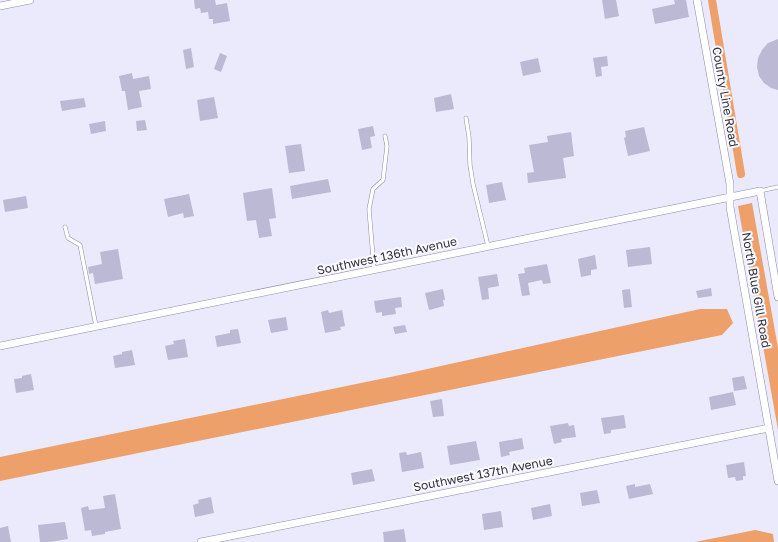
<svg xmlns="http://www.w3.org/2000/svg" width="778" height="542" viewBox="0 0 778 542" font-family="'Golos Text',sans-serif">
  <rect width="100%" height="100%" fill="#ebeafc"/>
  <path fill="#eda069" d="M 752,203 L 778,348 L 778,430 L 738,206 Z
    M 700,309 L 727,309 L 733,323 L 722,335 L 0,481 L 0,457 L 400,375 Z
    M 755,530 L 773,534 L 774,542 L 695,542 Z"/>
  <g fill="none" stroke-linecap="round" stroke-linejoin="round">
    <path stroke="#eda069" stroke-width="8" d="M 712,0 L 741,174"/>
  </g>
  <path fill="#bbb9d4" d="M 194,0 L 215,0 L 216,5 L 227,3 L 230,21 L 213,24 L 213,19 L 209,19 L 208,12 L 201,13 L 200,8 L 195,9 Z
    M 602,0 L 616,0 L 619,16 L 605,19 Z
    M 674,0 L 686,0 L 689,17 L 655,24 L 652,9 L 675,4 Z
    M 778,39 L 778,90 L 771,88 L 764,83 L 759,76 L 757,67 L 758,58 L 762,50 L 768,43 Z
    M 191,48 L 194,67 L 186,69 L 183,50 Z
    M 220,53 L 227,56 L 221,72 L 214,69 Z
    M 607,56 L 608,66 L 601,67 L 602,76 L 596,77 L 593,58 Z
    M 538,58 L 541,72 L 523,76 L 520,62 Z
    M 132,73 L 133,79 L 149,76 L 151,89 L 139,91 L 142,107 L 128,110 L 125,91 L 122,91 L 119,76 Z
    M 451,94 L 454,109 L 436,112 L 434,98 Z
    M 214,97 L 218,118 L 200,121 L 197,100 Z
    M 84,98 L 86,107 L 62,111 L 60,101 Z
    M 145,120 L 147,130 L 137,131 L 136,121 Z
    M 105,121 L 106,131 L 91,134 L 89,124 Z
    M 373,126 L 375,136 L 370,137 L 372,148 L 362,150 L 358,129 Z
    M 644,127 L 650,151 L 628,156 L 624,138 L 626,137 L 625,131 Z
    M 571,132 L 574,156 L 563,158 L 566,178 L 528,183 L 527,173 L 534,172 L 529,145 L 548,142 L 547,136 Z
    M 301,144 L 305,171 L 289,173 L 285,146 Z
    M 328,179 L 331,192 L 292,199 L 290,186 Z
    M 502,182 L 506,200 L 489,203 L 486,185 Z
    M 272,188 L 276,218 L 269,219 L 272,236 L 259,238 L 256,220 L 247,221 L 243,193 Z
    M 189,194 L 194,216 L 184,218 L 183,213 L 168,217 L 164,199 Z
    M 26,196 L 28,208 L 5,212 L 3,200 Z
    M 650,247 L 652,264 L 628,267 L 626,250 Z
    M 118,249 L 123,279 L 95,284 L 93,273 L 89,274 L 88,267 L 102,264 L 100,252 Z
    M 595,255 L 597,269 L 591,270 L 591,275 L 581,277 L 578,259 Z
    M 547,264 L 551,283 L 543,284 L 542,280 L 528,283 L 530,295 L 522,296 L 518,274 L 525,273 L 524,268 Z
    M 497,274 L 499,286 L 488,288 L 489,299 L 482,300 L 478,277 Z
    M 711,288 L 712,296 L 698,298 L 696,291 Z
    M 443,289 L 445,300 L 443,300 L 444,306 L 429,310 L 425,293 Z
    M 630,289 L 632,307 L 624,308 L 622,290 Z
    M 401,297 L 402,307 L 395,308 L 396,314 L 382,316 L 382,312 L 376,313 L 374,301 Z
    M 328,310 L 329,313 L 342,310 L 345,326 L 340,327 L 341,330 L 325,333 L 321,312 Z
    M 286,317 L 288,330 L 271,333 L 268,320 Z
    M 405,325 L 407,332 L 395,334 L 393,327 Z
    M 238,329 L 241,343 L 217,347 L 215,336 L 230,333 L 230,330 Z
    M 185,339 L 188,357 L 168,360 L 165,346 L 174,344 L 173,341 Z
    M 132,350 L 135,365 L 115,368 L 113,356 L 122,354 L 122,352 Z
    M 31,374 L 34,390 L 16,393 L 14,379 L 22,378 L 22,376 Z
    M 744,376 L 747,389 L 734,391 L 732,378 Z
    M 733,392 L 736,405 L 711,410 L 709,397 Z
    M 442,399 L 444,416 L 433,417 L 430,401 Z
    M 624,415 L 626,428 L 611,430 L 611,433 L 604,434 L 601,418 Z
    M 568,423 L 569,426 L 574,425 L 576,437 L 561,439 L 562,442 L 554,444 L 550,426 Z
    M 522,438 L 524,449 L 509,452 L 510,455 L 501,457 L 499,442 Z
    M 476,441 L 480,460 L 450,465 L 447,446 Z
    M 406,452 L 407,455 L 421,452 L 424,468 L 402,472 L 399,453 Z
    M 744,462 L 746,476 L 743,476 L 743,480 L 736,481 L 735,477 L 728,478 L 726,465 Z
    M 372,469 L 375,481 L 353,485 L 351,473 Z
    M 635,484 L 635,487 L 650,484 L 653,494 L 629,499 L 626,486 Z
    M 597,490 L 600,503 L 582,506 L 580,493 Z
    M 115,494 L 121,529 L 105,532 L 105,534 L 92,536 L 91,530 L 85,531 L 81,508 L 88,506 L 89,510 L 105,508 L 103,496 Z
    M 211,497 L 214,513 L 195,517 L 193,505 L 199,503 L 198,500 Z
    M 550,504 L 552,516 L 533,520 L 531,508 Z
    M 501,511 L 503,527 L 484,530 L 482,514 Z
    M 65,522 L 68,539 L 50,542 L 40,542 L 38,525 Z
    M 8,526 L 11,542 L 0,542 L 0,528 Z
    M 404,529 L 406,542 L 384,542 L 383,532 Z"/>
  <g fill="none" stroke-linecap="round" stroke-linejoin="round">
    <g stroke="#8d8ba5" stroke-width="4.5">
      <path id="lane" d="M 466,118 L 469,137 L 470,165 L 473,184 L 488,246
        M 760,191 L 778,187
        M 65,227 L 68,238 L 80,245 L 96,326
        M 374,269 L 369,209 L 373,189 L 383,180 L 387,146 L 385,136"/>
    </g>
    <g stroke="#8d8ba5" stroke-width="8">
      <path id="street" d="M 697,0 L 730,184 L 730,207 L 778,481
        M 0,6 L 30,0
        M 0,346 L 760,191 L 778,297
        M 201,542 L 769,428"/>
    </g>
    <use href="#lane" stroke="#fff" stroke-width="3.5"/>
    <use href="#street" stroke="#fff" stroke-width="7"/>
  </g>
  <g text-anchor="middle" stroke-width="4" stroke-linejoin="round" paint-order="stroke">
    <g font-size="12" fill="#31303b" stroke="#f9f9ff">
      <text transform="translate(725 97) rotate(80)" y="4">County Line Road</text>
      <text transform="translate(387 256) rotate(-12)" y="4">Southwest 136th Avenue</text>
      <text transform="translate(756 290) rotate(80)" y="4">North Blue Gill Road</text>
      <text transform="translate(483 474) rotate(-11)" y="4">Southwest 137th Avenue</text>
    </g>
  </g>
</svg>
